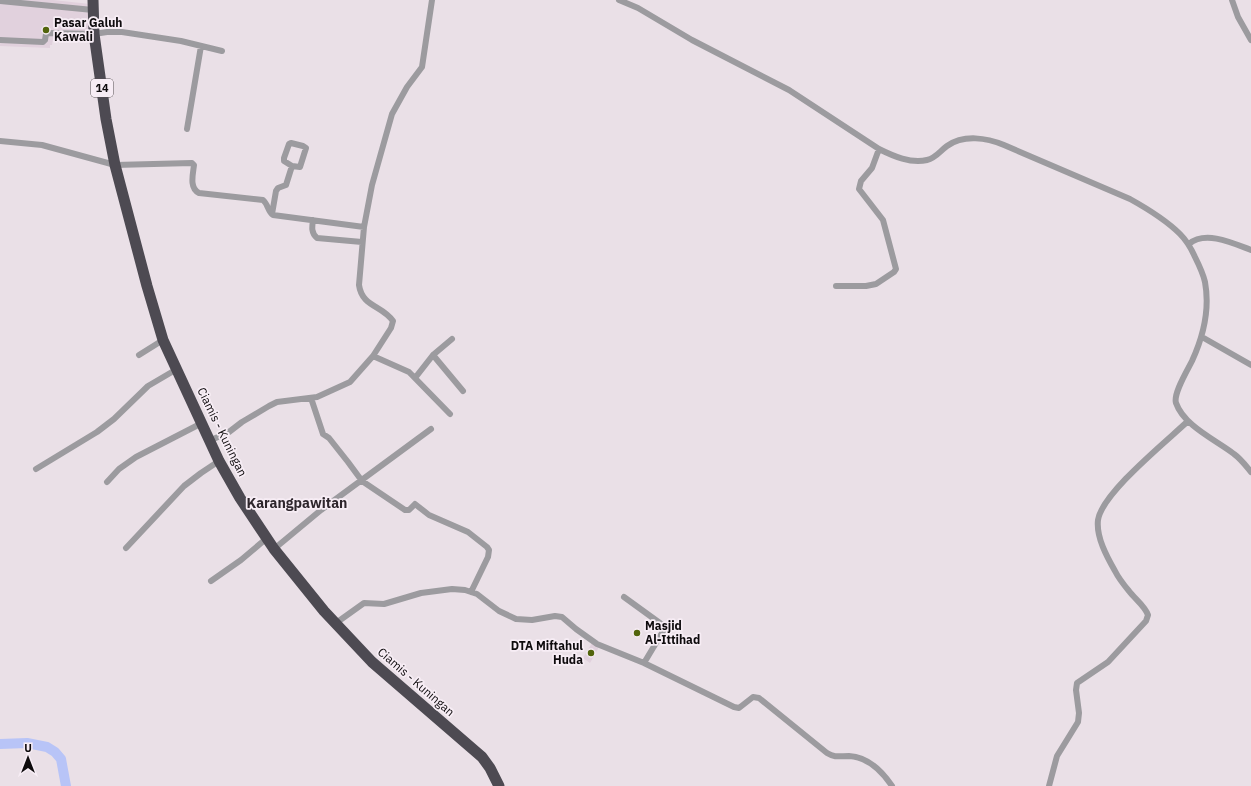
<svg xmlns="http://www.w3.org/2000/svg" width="1251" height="786" viewBox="0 0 1251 786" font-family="'IBM Plex Sans',sans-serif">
  <rect width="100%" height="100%" fill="#eae0e7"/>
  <path fill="#e1d1dd" d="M 0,0 L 53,0 L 90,4 L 92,40 L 53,39 L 52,45 L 50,45 L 50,48 L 0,46 Z
    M 592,643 L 599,647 L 590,663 L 583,658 Z"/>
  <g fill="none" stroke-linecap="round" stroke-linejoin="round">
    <path stroke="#b8c4f7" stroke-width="10" d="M 0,744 L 27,743 L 47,747 L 55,752 L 61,759 L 66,786"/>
    <path stroke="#9c9b9f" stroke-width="6" d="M 619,0 L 638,8 L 692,40 L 789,90 L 879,149 C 893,156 911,164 927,160 C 936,158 940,151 947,146 C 964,134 987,138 1004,145 L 1130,199 C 1148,209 1166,220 1180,234 C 1187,241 1191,248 1195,257 C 1199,265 1203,273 1205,282 C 1210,309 1203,337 1192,361 C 1187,371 1173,394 1176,403 C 1184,426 1216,440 1234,454 C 1241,459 1246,466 1251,472
      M 1232,0 L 1238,17 L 1251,40
      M 0,1 L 93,10
      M 0,40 L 43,42 L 45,40 L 46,34 L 48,33 L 94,34 L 107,32 L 122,32 L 181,41 L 222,51
      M 187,129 L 201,46
      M 0,141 L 42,145 L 115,165 L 192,163 L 194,165 C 193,174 189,188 199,193 L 263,200 C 268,204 268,212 273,215 L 364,227
      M 291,143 L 303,146 L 306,148 L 300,167 L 292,166 L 284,161 L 284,158 L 289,144 Z
      M 272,214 L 276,191 L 278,188 L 286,185 L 292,166
      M 313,220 C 312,227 311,233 317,238 L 362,242
      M 1189,244 C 1205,230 1233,243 1251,250
      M 836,286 L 866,286 L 876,284 L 894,272 L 896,269 L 883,220 L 859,189 L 861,181 L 872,168 L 879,149
      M 1202,337 L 1251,365
      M 139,355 L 163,340
      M 433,355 L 452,339
      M 373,356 L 391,328 L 393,321 C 382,305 362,307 359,285 L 364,227 L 372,185 L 392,114 L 407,87 L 422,67 L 432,0
      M 415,378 L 433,355 L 463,391
      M 311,398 L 323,434 L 329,438 L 348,462 L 362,481 L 405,510 L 409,510 L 415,504 L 429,515 L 468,532 L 487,547 L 489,550 L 488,557 L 471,592
      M 209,441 L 229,432 L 242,422 L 269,406 L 277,402 L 317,397 L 350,382 L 373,356 L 409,372 L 450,414
      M 36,469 L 97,432 L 114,419 L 148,386 L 177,369
      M 107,482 L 119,469 L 136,457 L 202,423
      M 126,548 L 184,486 L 201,473 L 219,461
      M 274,549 L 321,510 L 431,429
      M 211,581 L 241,560 L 267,538
      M 624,597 L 664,626 L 665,628 L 644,663
      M 336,623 L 364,603 L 384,604 L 421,593 L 452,589 L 465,590 L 477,594 L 499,611 L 516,619 L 532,620 L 555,616 L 562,617 L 576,629 L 597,644 L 644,663 L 734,707 L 739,708 L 753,697 L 759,698 L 827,753 C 835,758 840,756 849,756 C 867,757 882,771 892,786
      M 1049,786 L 1057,756 L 1078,722 L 1079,713 L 1076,690 L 1077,683 L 1108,662 L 1146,621 L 1148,615 C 1145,606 1135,599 1129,591 C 1124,585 1119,579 1115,571 C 1107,557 1096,537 1098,520 C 1102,493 1167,441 1188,421"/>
    <path stroke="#4d4a52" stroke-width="11" d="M 93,0 L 94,34 L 106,119 L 115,165 L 147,286 L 163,340 L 219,461 L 240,498 L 274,549 L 324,611 L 372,662 L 482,757 L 490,768 L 499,786"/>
  </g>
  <g fill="#52640c" stroke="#f7edf5" stroke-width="1.5">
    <circle cx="46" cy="30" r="4"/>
    <circle cx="637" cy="633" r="4"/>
    <circle cx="591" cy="653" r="4"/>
  </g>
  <g text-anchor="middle" stroke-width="3.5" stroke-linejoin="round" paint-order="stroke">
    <rect fill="#f7edf5" stroke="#544f53" stroke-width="1" x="91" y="79" width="22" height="18" rx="3"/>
    <g font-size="11" font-weight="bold" fill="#0e0b0d">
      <text x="102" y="92">14</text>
    </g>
    <g font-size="12" font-weight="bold" fill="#0e0b0d" stroke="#f7edf5" text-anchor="start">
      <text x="54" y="27">Pasar Galuh<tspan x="54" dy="14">Kawali</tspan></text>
      <text x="645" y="630">Masjid<tspan x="645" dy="14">Al-Ittihad</tspan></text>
      <text x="583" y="650" text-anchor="end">DTA Miftahul<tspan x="583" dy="14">Huda</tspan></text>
    </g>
    <g font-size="12" fill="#0e0b0d" stroke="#f7edf5">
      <text transform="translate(222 432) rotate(64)" y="4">Ciamis - Kuningan</text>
      <text transform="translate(416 682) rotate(41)" y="4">Ciamis - Kuningan</text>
    </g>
    <g font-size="14" font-weight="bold" fill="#2e262c" stroke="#f7edf5">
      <text x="297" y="508">Karangpawitan</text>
    </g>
  </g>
  <g transform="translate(28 758)" stroke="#f7edf5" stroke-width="3" paint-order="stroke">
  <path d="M0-3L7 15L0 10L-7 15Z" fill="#0e0b0d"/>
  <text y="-6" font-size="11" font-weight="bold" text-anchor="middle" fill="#0e0b0d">U</text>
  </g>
</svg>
